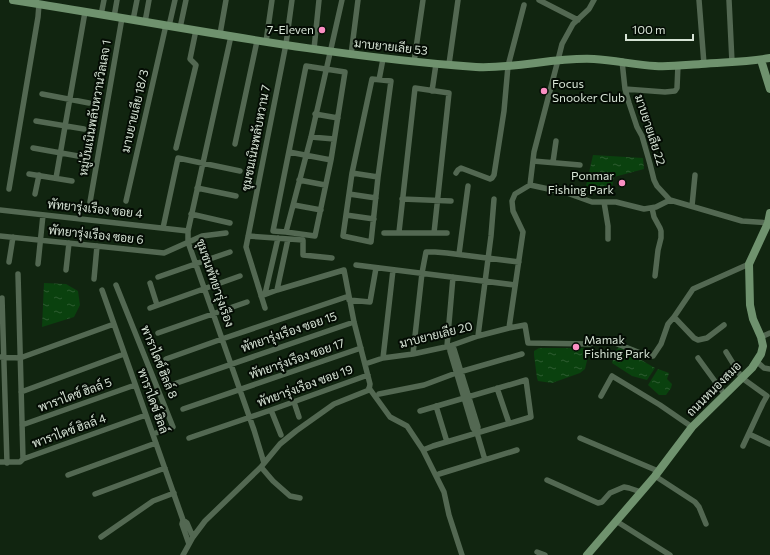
<svg xmlns="http://www.w3.org/2000/svg" width="770" height="555" viewBox="0 0 770 555" font-family="Commissioner,Sarabun,sans-serif">
  <defs>
    <pattern id="water-ripples" width="26" height="14" patternUnits="userSpaceOnUse"><rect width="26" height="14" fill="#0a410e"/><path d="M2 4q2-2 4 0t4 0M15 11q2-2 4 0t4 0" fill="none" stroke="#2d5c30"/></pattern>
  </defs>
  <rect width="100%" height="100%" fill="#112510"/>
  <path fill="url(#water-ripples)" d="M 593,155 L 643,158 L 644,169 L 614,177 L 611,193 L 585,190 Z
    M 44,283 L 66,284 L 78,291 L 80,305 L 74,317 L 42,327 Z
    M 619,347 L 655,368 L 647,380 L 632,376 L 612,363 L 615,351 Z
    M 539,348 L 586,348 L 589,352 L 585,369 L 580,373 L 552,383 L 538,381 L 537,378 L 534,355 L 534,351 Z
    M 658,369 L 669,373 L 667,379 L 672,384 L 671,388 L 666,395 L 659,395 L 648,385 Z"/>
  <g fill="none" stroke-linecap="round" stroke-linejoin="round">
    <path stroke="#536852" stroke-width="5.5" d="M 539,0 L 578,20
      M 699,0 L 704,64
      M 729,0 L 732,62
      M 101,15 L 104,0
      M 114,17 L 117,0
      M 133,20 L 137,0
      M 145,22 L 149,0
      M 169,26 L 175,0
      M 180,28 L 186,0
      M 220,34 L 226,0
      M 231,36 L 188,231 L 188,242 L 254,430 L 264,463
      M 266,42 L 272,0
      M 314,49 L 319,0
      M 351,55 L 358,0
      M 622,61 L 625,89 L 629,103 L 637,127 L 642,136 L 650,164 L 654,180 L 657,186 L 670,200 L 742,221 L 770,223
      M 414,62 L 423,0
      M 449,64 L 458,0
      M 306,66 L 345,72 L 331,160 L 315,236 L 286,232 L 273,231 Z
      M 372,79 L 391,81 L 378,177 L 371,242 L 343,236 L 352,173 Z
      M 379,80 L 383,59
      M 625,89 L 665,92 L 675,91 L 677,88 L 678,65
      M 432,91 L 436,64
      M 42,94 L 89,103
      M 315,114 L 338,118
      M 36,121 L 84,129
      M 311,137 L 334,139
      M 235,144 L 257,41
      M 33,148 L 78,156
      M 176,148 L 196,65 L 190,59 L 196,30
      M 289,152 L 331,160
      M 533,161 L 580,165
      M 553,162 L 556,141
      M 352,173 L 378,177
      M 456,173 L 458,170 L 461,168 L 490,179 L 492,178 L 494,175 L 504,111 L 508,66 L 524,5
      M 29,174 L 72,181
      M 56,178 L 85,12
      M 299,180 L 325,185
      M 530,185 L 567,193 L 592,202 L 616,202 L 644,209 L 656,207 L 670,200
      M 197,188 L 236,196
      M 9,189 L 38,17 L 39,4
      M 35,194 L 39,175
      M 349,194 L 376,198
      M 402,199 L 451,201
      M 126,201 L 166,25
      M 90,202 L 122,18
      M 604,202 L 608,226 L 608,239
      M 294,205 L 321,210
      M 692,206 L 695,175
      M 652,208 L 654,217 L 660,228 L 661,231 L 661,238 L 658,250 L 655,276
      M 0,210 L 188,231
      M 191,214 L 230,223
      M 346,215 L 374,219
      M 163,228 L 178,158 L 240,171
      M 286,232 L 311,137 L 342,0
      M 399,232 L 415,88 L 449,93 L 434,233
      M 384,233 L 447,233
      M 0,236 L 164,253 L 202,236 L 226,233
      M 248,236 L 303,240 L 303,255 L 332,258
      M 459,254 L 468,186
      M 9,262 L 13,237
      M 38,264 L 43,215
      M 356,265 L 515,285
      M 66,270 L 69,243
      M 18,274 L 23,459
      M 158,277 L 230,252
      M 94,279 L 97,246
      M 150,283 L 157,305
      M 116,285 L 173,427 L 153,434
      M 102,290 L 183,520
      M 277,290 L 288,239
      M 265,294 L 278,238
      M 2,298 L 7,463
      M 349,300 L 370,302 L 376,268
      M 150,308 L 240,276
      M 265,308 L 246,247 L 286,44 L 292,0
      M 674,317 L 694,338 L 698,340 L 707,338 L 724,325
      M 509,328 L 523,232 L 513,211 L 512,201 L 515,194 L 530,185 L 534,152 L 558,60 L 562,44 L 573,24 L 589,9 L 594,0
      M 158,333 L 247,302
      M 478,336 L 491,236 L 494,199
      M 761,337 L 770,333
      M 447,346 L 453,277
      M 450,346 L 450,351 L 473,428 L 477,433 L 485,460
      M 450,346 L 454,349 L 478,427 L 477,433
      M 726,352 L 742,378 L 767,396 L 763,403 L 743,446
      M 413,354 L 422,273 L 426,252 L 435,252 L 447,253 L 519,262
      M 0,357 L 20,358 L 114,324
      M 383,358 L 393,270
      M 698,358 L 725,395
      M 166,359 L 222,339 L 349,296
      M 756,361 L 764,368 L 770,369
      M 365,364 L 383,358 L 413,354 L 450,346 L 478,336 L 509,328 L 525,325 L 528,343 L 589,344 L 604,340 L 610,341 L 648,356 L 653,356 L 661,344 L 668,324 L 674,317 L 693,289 L 749,264
      M 174,384 L 354,322
      M 369,388 L 390,417 L 407,426 L 423,450 L 444,492 L 449,515 L 462,555
      M 497,388 L 509,423
      M 21,392 L 124,354
      M 379,394 L 424,385 L 456,373 L 522,354
      M 601,396 L 612,376 L 660,405 L 692,427
      M 294,402 L 299,417
      M 436,406 L 447,442
      M 183,409 L 361,348
      M 271,410 L 281,435
      M 420,411 L 526,380 L 531,417 L 433,446 L 423,450
      M 22,425 L 135,385
      M 749,434 L 770,444
      M 189,438 L 271,410 L 368,375
      M 580,438 L 658,471
      M 0,462 L 20,462 L 23,459 L 146,415
      M 261,467 L 273,481 L 290,496 L 300,498
      M 439,474 L 517,450
      M 68,475 L 156,443
      M 655,476 L 695,502 L 699,507 L 706,524
      M 547,480 L 598,503 L 602,502 L 610,493 L 624,487 L 629,488 L 641,492
      M 95,494 L 165,468
      M 616,521 L 670,555
      M 101,537 L 153,501 L 174,493
      M 189,544 L 182,524 L 183,520 L 187,523 L 193,537
      M 537,552 L 545,555
      M 183,555 L 193,537 L 205,521 L 261,467 L 280,444 L 296,431 L 334,404 L 369,390 L 370,384 L 354,322 L 344,270 L 277,290 L 261,296"/>
    <path stroke="#6f926e" stroke-width="8" d="M 13,0 C 167,24 320,56 476,67 C 516,69 555,57 594,59 C 615,60 635,65 655,66 C 670,67 686,65 701,64 C 724,62 747,62 770,58
      M 761,60 L 770,89
      M 587,555 L 655,476 L 692,427 L 752,368 L 761,354 L 763,346 L 761,337 L 753,319 L 750,305 L 749,264 L 768,223 L 770,213"/>
  </g>
  <g fill="#fb8fc3" stroke="#040c04" stroke-width="1.5">
    <circle cx="322" cy="30" r="4"/>
    <circle cx="544" cy="91" r="4"/>
    <circle cx="622" cy="183" r="4"/>
    <circle cx="576" cy="347" r="4"/>
  </g>
  <g text-anchor="middle" stroke-width="4" stroke-linejoin="round" paint-order="stroke">
    <g font-size="12" fill="#d6e3d5" stroke="#040c04" text-anchor="end">
      <text x="314" y="34">7-Eleven</text>
      <text x="552" y="88" text-anchor="start">Focus<tspan x="552" dy="14">Snooker Club</tspan></text>
      <text x="614" y="180">Ponmar<tspan x="614" dy="14">Fishing Park</tspan></text>
      <text x="584" y="344" text-anchor="start">Mamak<tspan x="584" dy="14">Fishing Park</tspan></text>
    </g>
    <g font-size="12" fill="#d6e3d5" stroke="#040c04">
      <text transform="translate(391 47) rotate(6)" y="4">มาบยายเลีย 53</text>
      <text transform="translate(95 108) rotate(-80)" y="4">หมู่บ้นเนินพลับหวานวิลเลจ 1</text>
      <text transform="translate(135 111) rotate(-77)" y="4">มาบยายเลีย 18/3</text>
      <text transform="translate(650 130) rotate(72)" y="4">มาบยายเลีย 22</text>
      <text transform="translate(256 138) rotate(-79)" y="4">ชุมชนเนินพลับหวาน 7</text>
      <text transform="translate(95 209) rotate(6)" y="4">พัทยารุ่งเรือง ซอย 4</text>
      <text transform="translate(96 235) rotate(6)" y="4">พัทยารุ่งเรือง ซอย 6</text>
      <text transform="translate(215 283) rotate(71)" y="4">ชุมชนพัทยารุ่งเรือง</text>
      <text transform="translate(289 332) rotate(-19)" y="4">พัทยารุ่งเรือง ซอย 15</text>
      <text transform="translate(436 335) rotate(-14)" y="4">มาบยายเลีย 20</text>
      <text transform="translate(297 359) rotate(-19)" y="4">พัทยารุ่งเรือง ซอย 17</text>
      <text transform="translate(159 362) rotate(68)" y="4">พาราไดซ์ ฮิลล์ 8</text>
      <text transform="translate(305 386) rotate(-20)" y="4">พัทยารุ่งเรือง ซอย 19</text>
      <text transform="translate(714 389) rotate(-45)" y="4">ถนนหนองสมอ</text>
      <text transform="translate(75 395) rotate(-20)" y="4">พาราไดซ์ ฮิลล์ 5</text>
      <text transform="translate(153 401) rotate(70)" y="4">พาราไดซ์ ฮิลล์</text>
      <text transform="translate(69 431) rotate(-20)" y="4">พาราไดซ์ ฮิลล์ 4</text>
    </g>
  </g>
  <path d="M626 34v6h67v-6" fill="none" stroke="#d6e3d5" stroke-width="2"/>
  <text x="632" y="34" font-size="12" fill="#d6e3d5" stroke="#040c04" stroke-width="3" paint-order="stroke">100 m</text>
</svg>
